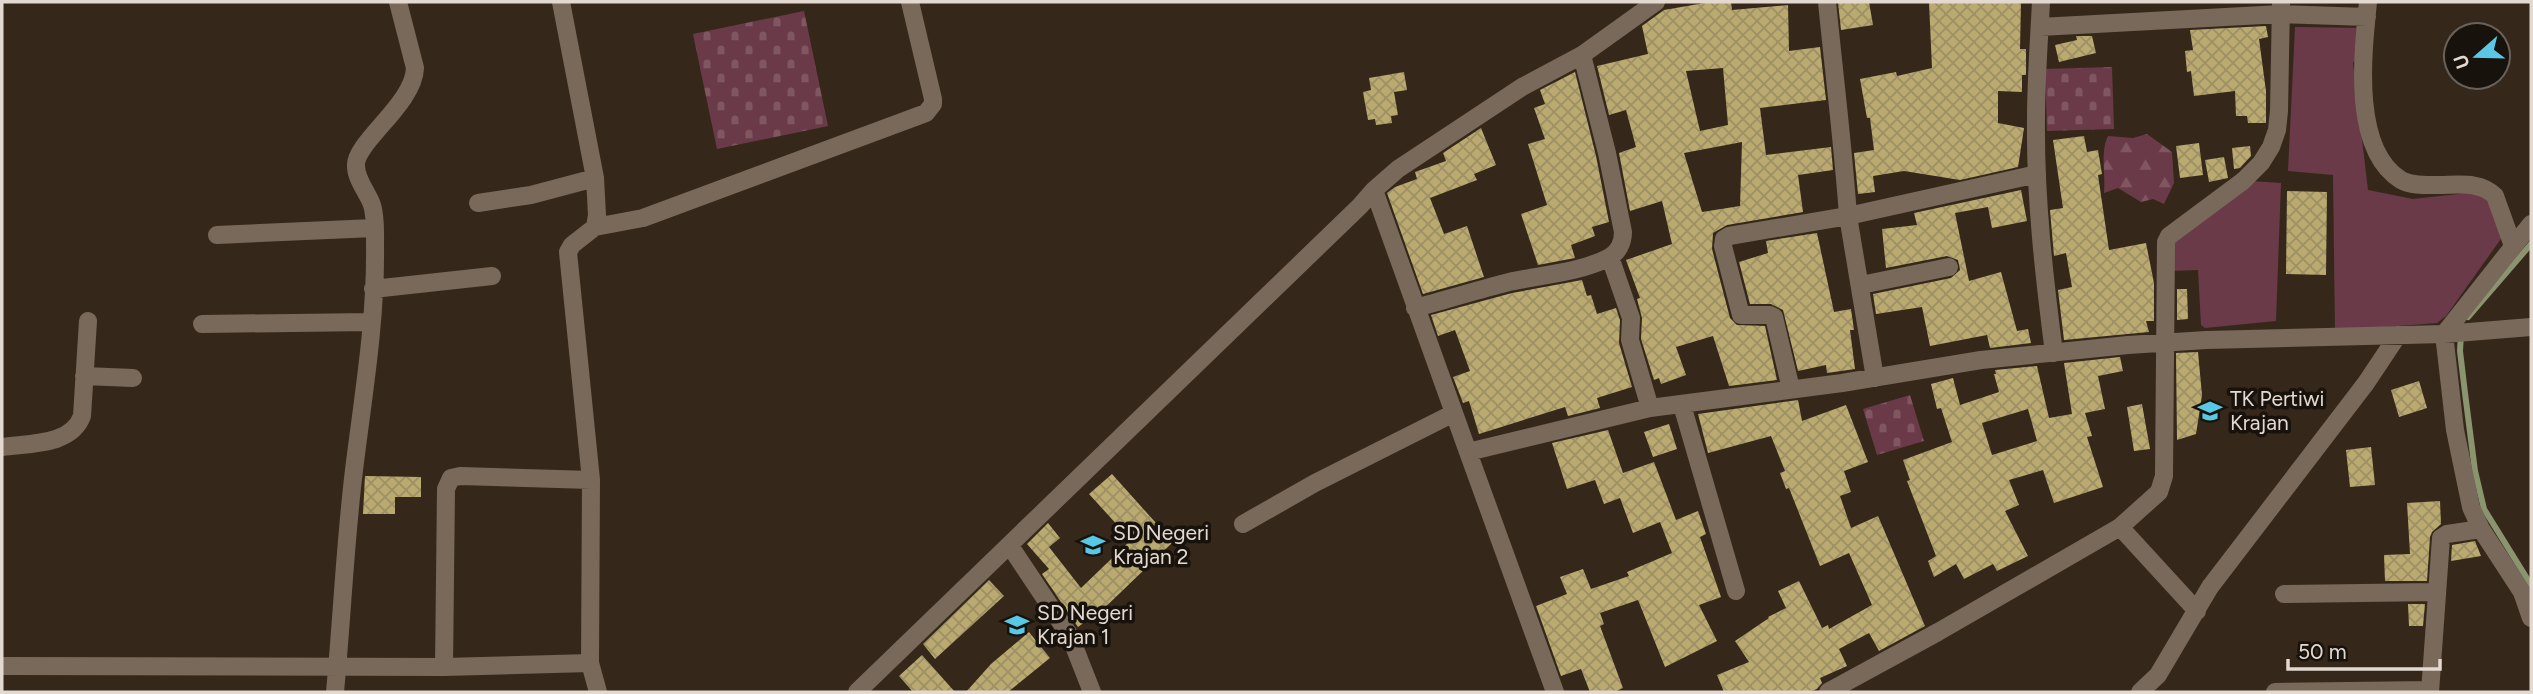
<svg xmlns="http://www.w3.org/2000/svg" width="2533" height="694" viewBox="0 0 2533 694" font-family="Figtree,sans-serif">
  <defs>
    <pattern id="forest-firs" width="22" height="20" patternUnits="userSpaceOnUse" patternTransform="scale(1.75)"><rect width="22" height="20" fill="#6b3a48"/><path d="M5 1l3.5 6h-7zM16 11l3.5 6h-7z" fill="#805661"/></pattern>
    <pattern id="cemetery-stones" width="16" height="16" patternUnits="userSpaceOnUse" patternTransform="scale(1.75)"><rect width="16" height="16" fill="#6b3a48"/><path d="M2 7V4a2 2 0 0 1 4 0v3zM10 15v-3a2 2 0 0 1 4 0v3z" fill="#805661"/></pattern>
    <pattern id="building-cross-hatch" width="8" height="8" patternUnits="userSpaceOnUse" patternTransform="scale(1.75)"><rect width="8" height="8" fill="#baaa70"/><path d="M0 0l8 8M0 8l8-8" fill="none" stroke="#9c9064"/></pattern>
  </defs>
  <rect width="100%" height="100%" fill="#35281b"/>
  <path fill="#6b3a48" d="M 2295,27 L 2368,28 L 2366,43 L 2353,63 L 2368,190 L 2413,199 L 2494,190 L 2503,236 L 2446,316 L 2437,323 L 2335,331 L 2333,175 L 2288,171 Z
    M 2250,181 L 2281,183 L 2276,321 L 2205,328 L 2201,325 L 2198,270 L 2170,271 L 2172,241 Z"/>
  <path fill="url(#forest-firs)" d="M 2147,134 L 2172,152 L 2174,183 L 2164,204 L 2153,199 L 2141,202 L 2118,188 L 2104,193 C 2106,174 2100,152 2108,136 L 2133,138 Z"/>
  <path fill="url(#cemetery-stones)" d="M 804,11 L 828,126 L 717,149 L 693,34 Z
    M 2112,67 L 2114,129 L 2047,131 L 2045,69 Z
    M 1910,395 L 1924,441 L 1877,455 L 1863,409 Z"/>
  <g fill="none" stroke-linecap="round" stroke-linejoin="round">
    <path stroke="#8a946e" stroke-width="6" d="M 2468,317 L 2531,244
      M 2461,333 L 2460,351 L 2465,393 L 2475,471 L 2484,509 L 2531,585"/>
  </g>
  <path fill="url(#building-cross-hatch)" fill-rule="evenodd" d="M 1710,2 L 1731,2 L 1732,10 L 1788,5 L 1789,51 L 1820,47 L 1826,100 L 1760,108 L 1766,155 L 1831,147 L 1833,170 L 1798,175 L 1803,212 L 1727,225 L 1713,233 L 1712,249 L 1730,318 L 1737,325 L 1765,326 L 1777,380 L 1729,386 L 1713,336 L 1676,347 L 1686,375 L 1661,384 L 1659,378 L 1654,380 L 1641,339 L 1642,318 L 1637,299 L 1640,298 L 1626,260 L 1672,244 L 1662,201 L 1630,211 L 1619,153 L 1636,147 L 1626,110 L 1609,115 L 1597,66 L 1648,54 L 1642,26 L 1664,10 ZM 1723,68 L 1728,125 L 1700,131 L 1686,71 ZM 1742,142 L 1740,206 L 1702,212 L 1684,153 Z
    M 1838,2 L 1869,2 L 1873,25 L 1841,30 Z
    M 1929,2 L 2021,2 L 2020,49 L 2026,49 L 2026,75 L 2022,75 L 2022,92 L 1998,91 L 1998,123 L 2024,128 L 2018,167 L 1960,180 L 1904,171 L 1873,176 L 1875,192 L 1858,194 L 1854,153 L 1874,150 L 1870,118 L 1867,118 L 1860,79 L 1896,72 L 1897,76 L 1932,68 Z
    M 2266,26 L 2268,37 L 2259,39 L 2266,91 L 2266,123 L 2248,123 L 2247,116 L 2236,116 L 2235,91 L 2194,96 L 2191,71 L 2187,72 L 2185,51 L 2193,50 L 2190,30 Z
    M 2076,36 L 2092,36 L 2096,53 L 2059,62 L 2055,45 L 2077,40 Z
    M 1404,72 L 1407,90 L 1394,92 L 1398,115 L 1391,116 L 1392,123 L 1376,125 L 1375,119 L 1368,120 L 1363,92 L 1371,90 L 1369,78 Z
    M 1575,72 L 1596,156 L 1609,222 L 1592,227 L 1595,236 L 1571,245 L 1575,258 L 1538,265 L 1521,214 L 1547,205 L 1528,144 L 1545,139 L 1534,108 L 1545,104 L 1540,90 Z
    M 1481,128 L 1496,165 L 1474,174 L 1477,180 L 1430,198 L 1444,234 L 1467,226 L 1484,277 L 1423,294 L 1387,193 L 1395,187 L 1417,179 L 1415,172 L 1446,161 L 1443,153 Z
    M 2084,136 L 2087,152 L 2098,150 L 2102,174 L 2098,175 L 2109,250 L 2146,243 L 2154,283 L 2154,321 L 2146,321 L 2149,332 L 2064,340 L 2058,290 L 2072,287 L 2066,253 L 2054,256 L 2050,210 L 2063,208 L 2053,140 Z
    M 2199,143 L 2203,175 L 2180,178 L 2176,146 Z
    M 2250,146 L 2251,156 L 2240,168 L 2234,169 L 2232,148 Z
    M 2224,157 L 2228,178 L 2209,182 L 2205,160 Z
    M 2021,190 L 2027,221 L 1992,228 L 1988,207 L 1955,213 L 1969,281 L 2001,272 L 2017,331 L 2028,329 L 2031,343 L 1990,348 L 1987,335 L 1930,346 L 1922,307 L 1876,314 L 1873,294 L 1951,278 L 1960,270 L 1958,260 L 1947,256 L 1886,268 L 1882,229 L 1917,225 L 1914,213 Z
    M 2287,191 L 2327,192 L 2326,275 L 2286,274 Z
    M 1817,233 L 1834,312 L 1851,309 L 1854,330 L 1850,330 L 1855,369 L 1827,373 L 1826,365 L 1798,371 L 1783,310 L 1771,304 L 1750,304 L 1739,262 L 1768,253 L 1766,241 Z
    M 1582,280 L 1587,296 L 1591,295 L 1597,314 L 1616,308 L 1620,320 L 1619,343 L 1632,387 L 1597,398 L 1600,408 L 1568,416 L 1565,407 L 1479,434 L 1469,401 L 1463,403 L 1453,377 L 1470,371 L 1455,330 L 1438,336 L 1431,315 L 1512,293 Z
    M 2177,289 L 2187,289 L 2188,319 L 2177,320 Z
    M 2198,352 L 2202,395 L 2196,434 L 2177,440 L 2176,353 Z
    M 2120,357 L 2123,371 L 2098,376 L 2105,409 L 2085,413 L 2092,436 L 2087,437 L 2103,487 L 2054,503 L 2043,470 L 2009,480 L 2019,505 L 2005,511 L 2028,556 L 1997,571 L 1993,564 L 1964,579 L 1956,564 L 1934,577 L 1928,561 L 1936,556 L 1907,481 L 1910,480 L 1903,460 L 1952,442 L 1941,408 L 1937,409 L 1931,384 L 1953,378 L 1960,405 L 1999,392 L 1994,374 L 1996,374 L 1995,370 L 2037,366 L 2049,418 L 2072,414 L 2064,363 ZM 2028,409 L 2037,441 L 1992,455 L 1982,423 Z
    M 2419,381 L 2427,408 L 2399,417 L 2391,390 Z
    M 1798,400 L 1802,421 L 1846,405 L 1868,462 L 1844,471 L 1851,492 L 1840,496 L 1851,528 L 1878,516 L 1925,626 L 1879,651 L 1869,633 L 1839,649 L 1847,666 L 1820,678 L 1822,683 L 1817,689 L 1809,692 L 1724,692 L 1717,675 L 1749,662 L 1735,641 L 1769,618 L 1768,617 L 1786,608 L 1778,591 L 1799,581 L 1822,628 L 1828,625 L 1829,629 L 1872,605 L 1849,553 L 1820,566 L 1789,488 L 1786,489 L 1780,473 L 1785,471 L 1771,436 L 1708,453 L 1698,414 Z
    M 2142,404 L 2150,449 L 2134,451 L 2127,407 Z
    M 1669,424 L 1677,449 L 1653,457 L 1644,432 Z
    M 1608,430 L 1623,473 L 1654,462 L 1676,520 L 1698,511 L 1706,534 L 1700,537 L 1721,597 L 1699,605 L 1717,641 L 1665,667 L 1638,600 L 1600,613 L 1604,624 L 1600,626 L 1623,688 L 1614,692 L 1590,692 L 1581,669 L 1561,676 L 1536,606 L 1567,594 L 1560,577 L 1583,569 L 1591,589 L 1629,576 L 1627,572 L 1672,553 L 1660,522 L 1633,533 L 1620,498 L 1604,504 L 1595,480 L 1567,489 L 1552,443 Z
    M 2371,447 L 2375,485 L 2350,487 L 2346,450 Z
    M 1112,474 L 1173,542 L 1094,618 L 1093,616 L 1078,627 L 1042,574 L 1049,569 L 1027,544 L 1048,523 L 1060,538 L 1049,547 L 1081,588 L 1131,540 L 1089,494 Z
    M 365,476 L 421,477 L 421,497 L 395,497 L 395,514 L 363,514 Z
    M 2440,501 L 2441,524 L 2432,532 L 2430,537 L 2427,581 L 2385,581 L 2384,555 L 2410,554 L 2407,503 Z
    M 2475,541 L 2481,556 L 2451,561 L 2452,545 Z
    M 989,580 L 1004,596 L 935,659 L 923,644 Z
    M 2408,604 L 2425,604 L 2423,626 L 2409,626 Z
    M 1029,632 L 1050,658 L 1008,692 L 966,692 L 991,664 Z
    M 922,655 L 955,692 L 913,692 L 899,676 Z"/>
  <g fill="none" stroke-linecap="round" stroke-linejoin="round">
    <path stroke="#79695b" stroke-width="18" d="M 561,2 L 595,178 L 597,215 L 595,227 L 572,245 L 568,252 L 591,480
      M 2041,2 C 2039,41 2036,80 2036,119 C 2035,197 2044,275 2054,353
      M 2368,2 C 2363,52 2351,149 2401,180 C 2411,186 2427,185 2439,185 C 2458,185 2481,181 2495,196 L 2513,246
      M 2040,27 L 2281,14 L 2367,17
      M 1374,190 L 1468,452 L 1650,408 L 1842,383 L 1981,360 L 2128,345 L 2206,340 L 2444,334 L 2531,327
      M 478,203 L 531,195 L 595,178
      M 2531,224 L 2444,334 L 2455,430 L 2471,507 L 2481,529 L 2522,592 L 2531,618
      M 595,227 L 643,218 L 926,113 L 933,104 L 933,99 L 910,2
      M 217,235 L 374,228
      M 1610,257 L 1631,318 L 1630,340 L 1650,408
      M 1861,285 L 1949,267
      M 373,289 L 492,276
      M 1415,308 C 1446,300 1477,290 1509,282 C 1541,275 1578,273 1608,258 C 1618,253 1623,243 1623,232 L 1607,153 L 1582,55
      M 202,324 L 371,322
      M 84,376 L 133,378
      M 1875,378 L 1848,216 L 2037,174
      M 1791,389 L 1774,317 L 1770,315 L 1741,315 L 1723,246 L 1724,239 L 1729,236 L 1848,216 C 1843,144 1834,73 1827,2
      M 1682,405 L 1736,591
      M 2,447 C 29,443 71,446 82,416 L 88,321
      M 1468,452 L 1555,692
      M 1243,524 L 1315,483 L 1454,413
      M 2120,527 L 2197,611
      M 1010,546 L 1070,636 L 1092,692
      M 2284,594 L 2437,592
      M 2,666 L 444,667 L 590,663
      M 444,667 L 446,489 L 451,478 L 460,476 L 591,480 L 590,663 L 598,692
      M 335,692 C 342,618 345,544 354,470 C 363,397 376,321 375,247 C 375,235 376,217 372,205 C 368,193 356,180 356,166 C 354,143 414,104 415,68 L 398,2
      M 857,692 L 1360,206 L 1374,190 L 1398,169 L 1522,87 L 1582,55 L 1656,2
      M 1828,692 L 1938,632 L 2120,527 L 2159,492 L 2164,476 L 2166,242 L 2169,236 L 2243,181 L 2261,163 L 2271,147 L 2277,130 L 2279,111 L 2281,2
      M 2140,692 L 2158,675 L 2210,587 L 2366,383 L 2398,335
      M 2275,692 L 2430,690
      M 2430,692 L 2441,538 L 2447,534 L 2481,529"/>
  </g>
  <defs>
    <g id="school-bare" transform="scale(1.89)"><path d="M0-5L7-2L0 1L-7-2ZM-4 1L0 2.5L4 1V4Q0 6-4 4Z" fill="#59c8e5" stroke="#18120c" stroke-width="2.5" paint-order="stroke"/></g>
  </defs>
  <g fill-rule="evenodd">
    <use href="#school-bare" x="2210" y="411"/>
    <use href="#school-bare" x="1093" y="545"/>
    <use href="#school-bare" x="1017" y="625"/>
  </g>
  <g text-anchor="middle" stroke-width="7" stroke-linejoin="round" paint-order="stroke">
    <g font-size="21" fill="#e3d9d1" stroke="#18120c" text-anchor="start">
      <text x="2230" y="406">TK Pertiwi<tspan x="2230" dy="24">Krajan</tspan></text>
      <text x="1113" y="540">SD Negeri<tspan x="1113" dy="24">Krajan 2</tspan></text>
      <text x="1037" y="620">SD Negeri<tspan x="1037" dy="24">Krajan 1</tspan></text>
    </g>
  </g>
  <rect width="2533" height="694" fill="none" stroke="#e3d9d1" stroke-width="7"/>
  <g transform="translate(2477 56) rotate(250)"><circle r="33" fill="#18120c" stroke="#69625b" stroke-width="2"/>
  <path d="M0-5L12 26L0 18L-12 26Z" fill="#59c8e5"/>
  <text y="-10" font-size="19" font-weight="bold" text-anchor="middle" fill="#e3d9d1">U</text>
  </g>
  <path d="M2288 659v10h152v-10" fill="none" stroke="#e3d9d1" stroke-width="3.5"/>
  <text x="2298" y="659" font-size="21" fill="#e3d9d1" stroke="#18120c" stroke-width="5" paint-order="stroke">50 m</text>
</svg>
